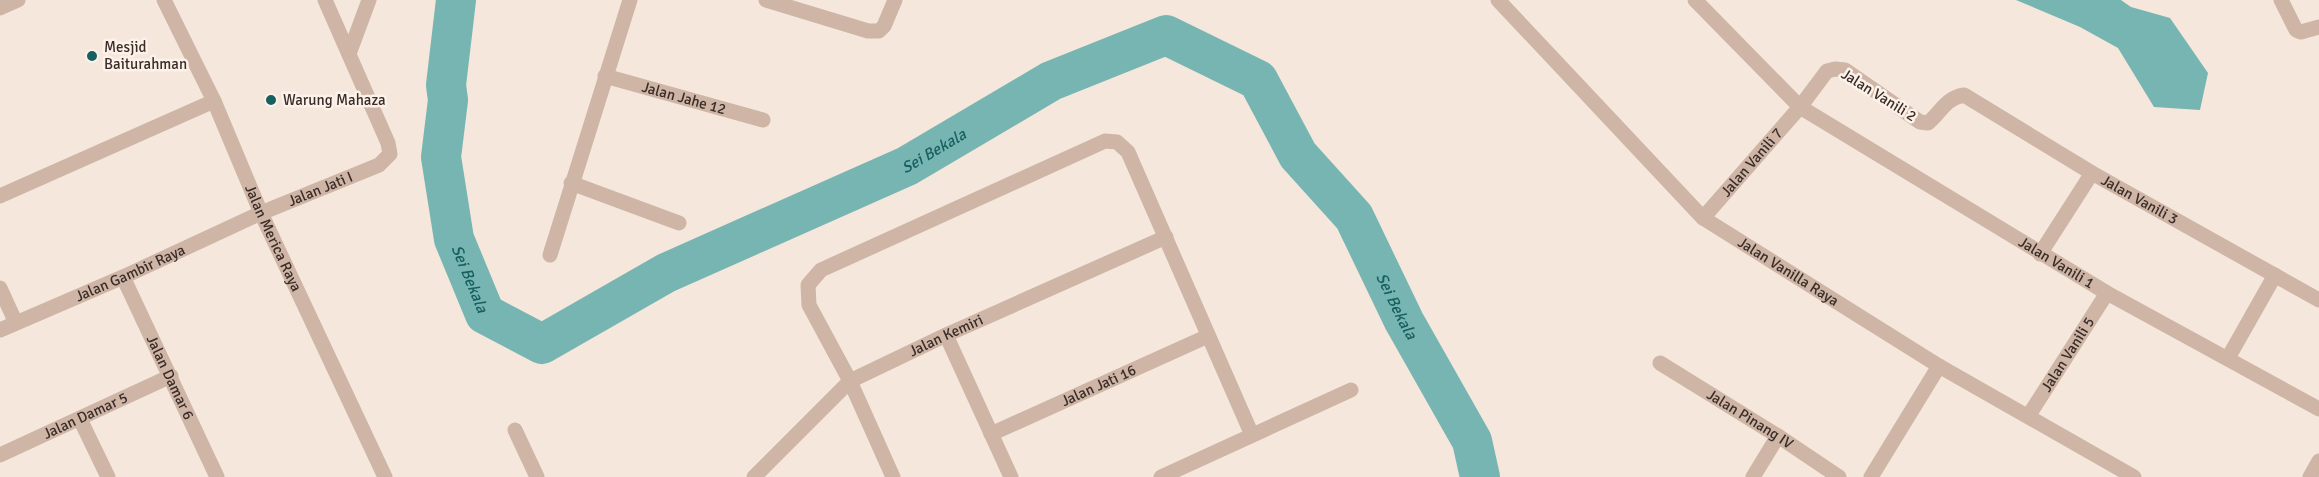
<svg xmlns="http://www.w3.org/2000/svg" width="2319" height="477" viewBox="0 0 2319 477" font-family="Signika,sans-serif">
  <rect width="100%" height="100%" fill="#f5e7dc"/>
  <path fill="#77b5b3" d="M 2016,0 L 2121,0 L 2131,7 L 2170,18 L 2208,73 L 2200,110 L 2154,107 L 2118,48 L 2080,27 Z"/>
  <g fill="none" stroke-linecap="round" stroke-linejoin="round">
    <path stroke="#77b5b3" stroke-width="40" id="s1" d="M 456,0 L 446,85 L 448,100 L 441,157 L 454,239 L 485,314 L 542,344 L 666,273 L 907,166 L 1051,81 L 1166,35 L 1258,80 L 1298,155 L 1354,217 L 1404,321 L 1472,441 L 1480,477"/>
    <g stroke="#ceb5a6" stroke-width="15">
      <path d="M 766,0 L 868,31 L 879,31 L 884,26 L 895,0"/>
      <path id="s2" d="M 1695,0 L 1800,107 L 2107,293 L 2319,409"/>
      <path d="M 2281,0 L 2296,30 L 2301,32 L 2319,27"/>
      <path d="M 0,8 L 18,0"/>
      <path d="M 349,54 L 369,0"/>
      <path id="s3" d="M 605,76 L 763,120"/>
      <path d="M 571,183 L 679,223"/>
      <path d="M 0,196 L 214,101"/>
      <path id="s4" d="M 1703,218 L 1800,107 L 1827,71 L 1835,69 L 1845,70 L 1920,122 L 1928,123 C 1941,112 1946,98 1964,95 L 2092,173 L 2319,300"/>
      <path d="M 2040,254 L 2092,173"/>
      <path d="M 550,255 L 630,0"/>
      <path id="s5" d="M 123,277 L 217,477"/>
      <path d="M 0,288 L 16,323"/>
      <path id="s6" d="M 0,330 L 123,277 L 261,213 L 379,165 L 390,154 L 388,143 L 325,0"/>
      <path d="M 946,335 L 1011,477"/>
      <path d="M 2228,358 L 2275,275"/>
      <path id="s7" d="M 1660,363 L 1778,436 L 1839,477"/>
      <path id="s8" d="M 2029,415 L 2107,293"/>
      <path d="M 80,419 L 108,477"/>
      <path d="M 515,430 L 537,477"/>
      <path id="s9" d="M 991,434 L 1208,336"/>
      <path id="s10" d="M 0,455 L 171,376"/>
      <path id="s11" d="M 754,477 L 850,381 L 946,335 L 1166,237"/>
      <path d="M 893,477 L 850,381 L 809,305 L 808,285 L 821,270 L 1105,141 L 1117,142 L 1128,152 L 1252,435"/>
      <path d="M 1161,477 L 1351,390"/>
      <path d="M 1753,477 L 1778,436"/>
      <path d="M 1871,477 L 1939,366"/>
      <path d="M 2310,477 L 2319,461"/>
    </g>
    <g stroke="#ceb5a6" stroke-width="15">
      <path id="s12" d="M 164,0 L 214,101 L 261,213 L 385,477"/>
      <path id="s13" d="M 1498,0 L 1703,218 L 1939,366 L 2134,477"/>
    </g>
  </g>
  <g fill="#18605f" stroke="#fcf2e9" stroke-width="2">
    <circle cx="92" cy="56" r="6"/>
    <circle cx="271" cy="100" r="6"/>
  </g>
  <g text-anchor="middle" stroke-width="5" stroke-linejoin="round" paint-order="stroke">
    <g font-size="15" fill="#3a2c28" stroke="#fcf2e9" text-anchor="start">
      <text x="104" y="52">Mesjid<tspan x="104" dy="17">Baiturahman</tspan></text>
      <text x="283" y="105">Warung Mahaza</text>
    </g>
    <g font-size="15" fill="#3a2c28" stroke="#fcf2e9">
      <text transform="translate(1879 95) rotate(32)" y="5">Jalan Vanili 2</text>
      <text dy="5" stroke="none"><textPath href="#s3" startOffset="82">Jalan Jahe 12</textPath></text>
      <text dy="5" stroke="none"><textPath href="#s4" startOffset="74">Jalan Vanili 7</textPath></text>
      <text dy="5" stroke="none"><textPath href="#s6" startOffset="350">Jalan Jati I</textPath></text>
      <text dy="5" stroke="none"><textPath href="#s4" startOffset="561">Jalan Vanili 3</textPath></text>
      <text dy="5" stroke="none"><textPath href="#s12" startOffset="262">Jalan Merica Raya</textPath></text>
      <text dy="5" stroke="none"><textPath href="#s2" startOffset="450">Jalan Vanili 1</textPath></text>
      <text dy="5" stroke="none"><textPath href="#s6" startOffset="142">Jalan Gambir Raya</textPath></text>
      <text dy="5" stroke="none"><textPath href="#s13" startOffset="400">Jalan Vanilla Raya</textPath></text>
      <text dy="5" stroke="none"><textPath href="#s11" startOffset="242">Jalan Kemiri</textPath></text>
      <text dy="5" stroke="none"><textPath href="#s8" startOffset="72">Jalan Vanili 5</textPath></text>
      <text dy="5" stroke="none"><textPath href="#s5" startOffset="111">Jalan Damar 6</textPath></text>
      <text dy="5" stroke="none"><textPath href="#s9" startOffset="118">Jalan Jati 16</textPath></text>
      <text dy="5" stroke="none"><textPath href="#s10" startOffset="94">Jalan Damar 5</textPath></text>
      <text dy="5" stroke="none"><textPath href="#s7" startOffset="106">Jalan Pinang IV</textPath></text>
    </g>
    <g font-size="16" font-style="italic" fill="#18605f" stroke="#fcf2e9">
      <text dy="6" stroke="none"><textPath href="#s1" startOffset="824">Sei Bekala</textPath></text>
      <text dy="6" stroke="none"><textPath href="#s1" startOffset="284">Sei Bekala</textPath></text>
      <text dy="6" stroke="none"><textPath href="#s1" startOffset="1454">Sei Bekala</textPath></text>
    </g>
  </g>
</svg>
